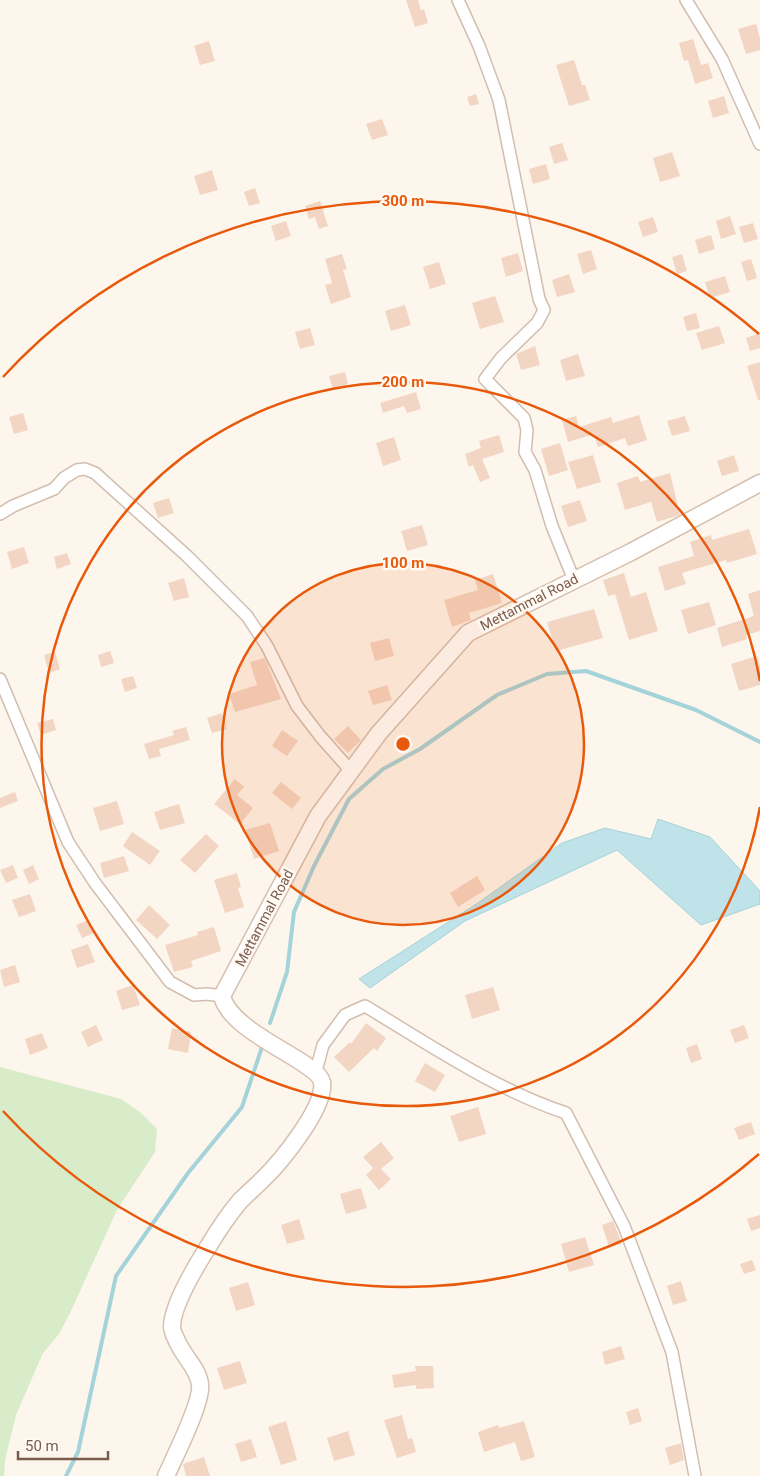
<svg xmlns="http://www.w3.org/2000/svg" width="760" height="1476" viewBox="0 0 760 1476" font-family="Roboto,sans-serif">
  <rect width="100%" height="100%" fill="#fdf6ec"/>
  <path fill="#d8ecc9" d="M 0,1067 L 121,1099 L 140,1112 L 157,1129 L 155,1152 L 117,1210 L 70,1313 L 59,1334 L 43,1353 L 16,1415 L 5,1460 L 4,1476 L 0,1476 Z"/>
  <path fill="#bfe3e8" stroke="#a5d3da" d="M 658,819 L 710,837 L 760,891 L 760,904 L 701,925 L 617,850 L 465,921 L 370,988 L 359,979 L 478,903 L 562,843 L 605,828 L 651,839 Z"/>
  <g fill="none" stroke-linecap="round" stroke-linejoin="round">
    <path stroke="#a5d3da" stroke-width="4" d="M 270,1023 L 287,972 L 294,912 L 314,866 L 349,799 L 383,769 L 420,749 L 497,695 L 547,674 L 586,671 L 696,710 L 760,742
      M 66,1476 L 78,1452 L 116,1276 L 188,1173 L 242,1107 L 263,1044"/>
  </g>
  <path fill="#f3d5c3" d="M 406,0 L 418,0 L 421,10 L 424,9 L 428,23 L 415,27 Z
    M 756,24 L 760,38 L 760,50 L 746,54 L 738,29 Z
    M 693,39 L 701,65 L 708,63 L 713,78 L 695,84 L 688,60 L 684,61 L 679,43 Z
    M 209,41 L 215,61 L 200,65 L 194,46 Z
    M 574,60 L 582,85 L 585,85 L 590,100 L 569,106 L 556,65 Z
    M 476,94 L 479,104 L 470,106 L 467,97 Z
    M 724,96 L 729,113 L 713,118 L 708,101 Z
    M 382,119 L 388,135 L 372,140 L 366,124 Z
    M 562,143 L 568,160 L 554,164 L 549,147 Z
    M 672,152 L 680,176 L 660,182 L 653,158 Z
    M 546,164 L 550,179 L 533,184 L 529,169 Z
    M 212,170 L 218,190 L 200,195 L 194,176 Z
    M 255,188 L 260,203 L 249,206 L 244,192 Z
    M 320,201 L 328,226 L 319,229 L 315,217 L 309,219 L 305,206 Z
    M 730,216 L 736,234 L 721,239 L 716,221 Z
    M 653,217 L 658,232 L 643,237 L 638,222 Z
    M 286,221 L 291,236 L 276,241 L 271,226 Z
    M 753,223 L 758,239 L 744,243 L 739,227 Z
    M 711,235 L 715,249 L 699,254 L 695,240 Z
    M 591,250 L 597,269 L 583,274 L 577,254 Z
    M 518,253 L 523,271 L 506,277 L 501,258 Z
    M 342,254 L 347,269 L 343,270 L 351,297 L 331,304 L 325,285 L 332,283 L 325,259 Z
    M 682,254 L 687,271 L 677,274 L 672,257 Z
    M 751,259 L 757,278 L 747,281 L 741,262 Z
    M 439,262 L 446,284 L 430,289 L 423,267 Z
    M 569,274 L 575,292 L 557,297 L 552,280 Z
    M 725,276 L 730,292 L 710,298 L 705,282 Z
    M 495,296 L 504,322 L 480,329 L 472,303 Z
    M 405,305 L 411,325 L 391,331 L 385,311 Z
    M 696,313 L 700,328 L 687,331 L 683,317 Z
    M 719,326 L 725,343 L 702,350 L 696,333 Z
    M 310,328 L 315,345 L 300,349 L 295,332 Z
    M 760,333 L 760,348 L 750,351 L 746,338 Z
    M 535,346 L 540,365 L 521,370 L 516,354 Z
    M 578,354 L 585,376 L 566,381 L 560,360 Z
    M 760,362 L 760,400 L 758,400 L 747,366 Z
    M 345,372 L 348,384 L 333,389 L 329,376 Z
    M 416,392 L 421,409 L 407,413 L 404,406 L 383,413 L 380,403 Z
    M 23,413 L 28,430 L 14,434 L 9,417 Z
    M 639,415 L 647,440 L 628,446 L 625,438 L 598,447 L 594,434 L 568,442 L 562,420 L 576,416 L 579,427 L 611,417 L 613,423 Z
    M 685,416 L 690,431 L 672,436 L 667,421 Z
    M 499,435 L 504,452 L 482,459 L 490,478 L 480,482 L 473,465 L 469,467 L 465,454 L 481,448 L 479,441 Z
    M 394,437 L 401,460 L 383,466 L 376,443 Z
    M 560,443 L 568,470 L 549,476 L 541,449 Z
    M 593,455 L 601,482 L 577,489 L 568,462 Z
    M 734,455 L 739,471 L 722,476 L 717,461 Z
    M 670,473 L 680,515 L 657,522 L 651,502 L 625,510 L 617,483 L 638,476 L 640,482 Z
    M 169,498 L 174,513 L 158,518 L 153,503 Z
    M 580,500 L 587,521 L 568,527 L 561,506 Z
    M 422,525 L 428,545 L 407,551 L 401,531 Z
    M 749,529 L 757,554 L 727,563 L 726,560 L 682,573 L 686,584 L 665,591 L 658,567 L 694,556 L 690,542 L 711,535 L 712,540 Z
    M 24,547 L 29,563 L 12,569 L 7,552 Z
    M 67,553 L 71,564 L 57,569 L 54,557 Z
    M 624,573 L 631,597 L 646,592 L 658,631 L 629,640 L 615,594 L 608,596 L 603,580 Z
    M 493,574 L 502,603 L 469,613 L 471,620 L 452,627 L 444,600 L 478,590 L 475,580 Z
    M 184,578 L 189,597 L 174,601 L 168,583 Z
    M 760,590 L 760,631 L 746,635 L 747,639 L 722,647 L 717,628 L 754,616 L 748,594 Z
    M 709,602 L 716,625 L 688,634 L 681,610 Z
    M 594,609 L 603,638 L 556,651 L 547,622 Z
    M 389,638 L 394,656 L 375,661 L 370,643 Z
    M 110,651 L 114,663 L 101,667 L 98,655 Z
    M 55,652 L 60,669 L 49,673 L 44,655 Z
    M 757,656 L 760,666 L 760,685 L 739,691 L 731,664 Z
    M 265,658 L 281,699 L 235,712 L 229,694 L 257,685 L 250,662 Z
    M 133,676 L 137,688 L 125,692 L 121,679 Z
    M 387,685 L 392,700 L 373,705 L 368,691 Z
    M 222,713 L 227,729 L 212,733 L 207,718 Z
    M 53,719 L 56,730 L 41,735 L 37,723 Z
    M 348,726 L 361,740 L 348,753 L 334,739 Z
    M 186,727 L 190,740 L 159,749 L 161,756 L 149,759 L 144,744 L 174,735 L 172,731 Z
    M 282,730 L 298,741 L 287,756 L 272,746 Z
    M 235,779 L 244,787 L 237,795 L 253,808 L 240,824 L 214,804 Z
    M 281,782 L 301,798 L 292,809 L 272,793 Z
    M 15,792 L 18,801 L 0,808 L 0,798 Z
    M 117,801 L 124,824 L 100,831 L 93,808 Z
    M 179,804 L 185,823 L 160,830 L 154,812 Z
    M 270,823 L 279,851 L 254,859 L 245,830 Z
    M 132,832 L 160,851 L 150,865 L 123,846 Z
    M 206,834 L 219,846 L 195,873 L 180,860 Z
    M 124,856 L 129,871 L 104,878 L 100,863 Z
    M 13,865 L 18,878 L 6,883 L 0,870 Z
    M 33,865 L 39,879 L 29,884 L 23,870 Z
    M 237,873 L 241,887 L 238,888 L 244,907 L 225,913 L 214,880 Z
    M 477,876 L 485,890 L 458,907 L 450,893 Z
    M 30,894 L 36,911 L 19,917 L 12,900 Z
    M 149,905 L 170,925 L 157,939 L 136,920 Z
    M 88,920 L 94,933 L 82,938 L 76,925 Z
    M 214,927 L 221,951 L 191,961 L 193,967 L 174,972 L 165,945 L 198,935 L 197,932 Z
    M 88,944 L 95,962 L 77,968 L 71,950 Z
    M 15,965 L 20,982 L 4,987 L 0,970 Z
    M 133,985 L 140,1005 L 122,1010 L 116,991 Z
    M 493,987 L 500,1010 L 472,1019 L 465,995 Z
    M 366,1023 L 386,1038 L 377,1051 L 374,1048 L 349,1072 L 334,1057 L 350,1042 L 351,1044 Z
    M 96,1025 L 103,1040 L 88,1047 L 81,1032 Z
    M 744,1025 L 749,1038 L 735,1043 L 730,1030 Z
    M 172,1028 L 191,1032 L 188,1053 L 168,1049 Z
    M 42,1033 L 48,1048 L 30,1055 L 25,1039 Z
    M 697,1044 L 702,1059 L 691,1063 L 686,1048 Z
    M 425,1063 L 445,1075 L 435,1092 L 415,1081 Z
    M 478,1107 L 486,1134 L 459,1142 L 450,1116 Z
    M 751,1122 L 755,1134 L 739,1140 L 734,1128 Z
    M 381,1142 L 394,1158 L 381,1169 L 391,1179 L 379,1190 L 366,1175 L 373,1168 L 363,1157 Z
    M 361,1188 L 367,1208 L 346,1214 L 340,1194 Z
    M 760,1215 L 760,1228 L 751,1231 L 747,1219 Z
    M 299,1219 L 305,1239 L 287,1244 L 281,1225 Z
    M 613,1221 L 622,1244 L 609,1247 L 602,1225 Z
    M 585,1237 L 594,1265 L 569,1272 L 561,1244 Z
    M 752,1260 L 756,1270 L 744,1274 L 740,1264 Z
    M 681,1281 L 687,1301 L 673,1305 L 667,1286 Z
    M 248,1282 L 255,1305 L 236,1311 L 229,1288 Z
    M 621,1346 L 625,1359 L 605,1365 L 602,1352 Z
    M 240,1361 L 247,1383 L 224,1390 L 217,1368 Z
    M 415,1366 L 433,1366 L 434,1388 L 416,1389 L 416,1385 L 394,1388 L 392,1375 L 416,1371 Z
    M 638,1408 L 642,1421 L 630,1425 L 626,1412 Z
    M 402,1415 L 408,1439 L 412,1438 L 416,1452 L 397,1458 L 384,1420 Z
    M 286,1421 L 297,1460 L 281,1465 L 268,1427 Z
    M 524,1421 L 535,1457 L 521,1461 L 515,1442 L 484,1452 L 478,1432 L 498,1425 L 499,1428 Z
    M 348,1431 L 355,1455 L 334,1461 L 327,1438 Z
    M 251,1439 L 257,1457 L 241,1462 L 235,1444 Z
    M 681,1443 L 684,1460 L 670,1465 L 665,1448 Z
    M 204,1457 L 210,1476 L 186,1476 L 183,1464 Z"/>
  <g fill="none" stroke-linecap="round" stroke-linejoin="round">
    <g stroke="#d1beb0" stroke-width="14">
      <path id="minor" d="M 458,0 L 479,46 L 499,100 L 539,299 L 544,310 L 537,323 L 501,358 L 485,379 L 524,418 L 527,430 L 525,452 L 535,470 L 552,526 L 574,580
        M 686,0 L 722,59 L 760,144
        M 0,514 L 13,506 L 54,489 L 64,478 L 77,470 L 85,469 L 95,473 L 187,556 L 247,616 L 267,646 L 297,706 L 320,736 L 351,771
        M 0,679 L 68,842 L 95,883 L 170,982 L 194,995 L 207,994 L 222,996
        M 316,1071 L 323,1045 L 345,1015 L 365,1006 C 430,1045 494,1089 566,1113 L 624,1226 L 672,1352 L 695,1476"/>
    </g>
    <g stroke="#d6c0b0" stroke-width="19">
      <path id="secondary" d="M 166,1476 C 174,1458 203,1401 200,1384 C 198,1368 183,1356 177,1341 C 175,1337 172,1331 172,1327 C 172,1305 196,1266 208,1247 C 217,1232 228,1215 240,1201 C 247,1194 255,1187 262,1180 C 280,1163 326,1107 322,1082 C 318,1061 231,1034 222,996 L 318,816 L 379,733 L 468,633 L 631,552 L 760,483"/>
    </g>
    <use href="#minor" stroke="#fff" stroke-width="11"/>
    <use href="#secondary" stroke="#fff" stroke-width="16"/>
  </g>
  <circle cx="403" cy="744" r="181" fill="#e8590c" fill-opacity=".12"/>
  <g fill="none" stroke="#e8590c" stroke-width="2.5">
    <circle cx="403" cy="744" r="181"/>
    <path d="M760 807A362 362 0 1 1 760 681"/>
    <path d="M759 1154A543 543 0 0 1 3 1111M3 377A543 543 0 0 1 759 334"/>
  </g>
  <g text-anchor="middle" stroke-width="5" stroke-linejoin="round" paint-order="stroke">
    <g font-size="14" fill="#7a5c4d" stroke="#fffaf3">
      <text transform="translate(529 602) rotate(-27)" y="5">Mettammal Road</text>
      <text transform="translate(264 918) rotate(-62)" y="5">Mettammal Road</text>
    </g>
  </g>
  <circle cx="403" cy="744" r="8" fill="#e8590c" stroke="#fffaf3" stroke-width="2.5"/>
  <g font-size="15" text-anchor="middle" font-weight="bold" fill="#e8590c" stroke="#fffaf3" stroke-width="5" stroke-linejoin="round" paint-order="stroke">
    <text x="403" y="206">300 m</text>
    <text x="403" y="387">200 m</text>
    <text x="403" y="568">100 m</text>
  </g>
  <path d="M18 1451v8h90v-8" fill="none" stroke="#7a5c4d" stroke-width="2.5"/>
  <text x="25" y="1451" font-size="15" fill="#7a5c4d" stroke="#fffaf3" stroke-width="4" paint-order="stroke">50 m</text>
</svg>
